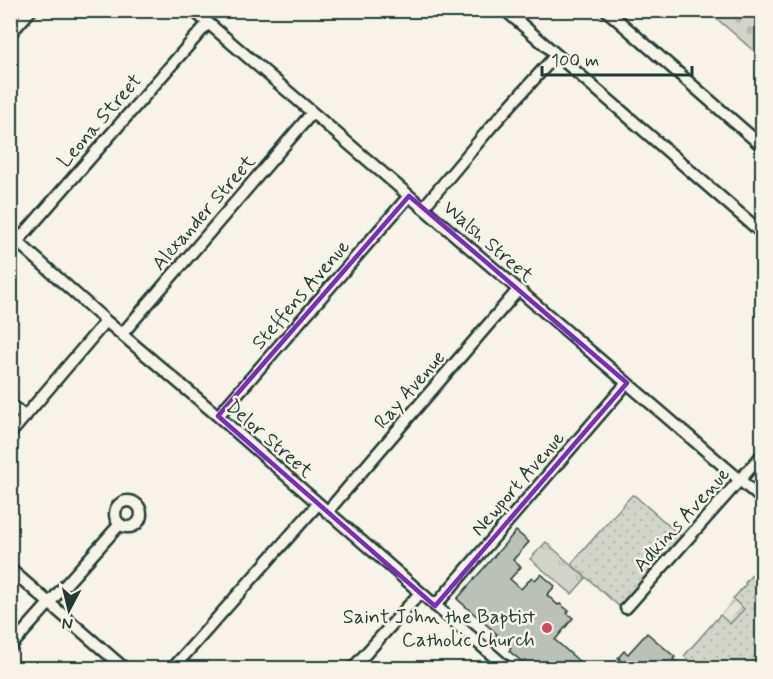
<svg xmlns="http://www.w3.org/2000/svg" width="773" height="679" viewBox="0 0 773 679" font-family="Mynerve,sans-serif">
  <defs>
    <pattern id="industrial-furrows" width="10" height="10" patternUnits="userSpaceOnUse" patternTransform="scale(1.5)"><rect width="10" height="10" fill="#e5e4d9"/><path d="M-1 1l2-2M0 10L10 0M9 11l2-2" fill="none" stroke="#c4c4bb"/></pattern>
    <pattern id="grass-tufts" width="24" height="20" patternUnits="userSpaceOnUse" patternTransform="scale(1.5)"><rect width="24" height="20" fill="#d3d5ca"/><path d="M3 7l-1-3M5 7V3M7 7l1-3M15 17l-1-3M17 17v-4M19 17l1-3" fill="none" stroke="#b5b8ae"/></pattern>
    <pattern id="cemetery-stones" width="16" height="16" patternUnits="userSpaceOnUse" patternTransform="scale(1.5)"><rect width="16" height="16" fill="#d3d5ca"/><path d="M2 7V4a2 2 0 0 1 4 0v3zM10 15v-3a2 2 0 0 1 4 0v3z" fill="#b5b8ae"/></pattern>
    <pattern id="park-dots" width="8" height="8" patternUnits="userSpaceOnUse" patternTransform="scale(1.5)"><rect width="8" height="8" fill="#d3d5ca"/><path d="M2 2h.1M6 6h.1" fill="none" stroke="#b5b8ae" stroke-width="1.8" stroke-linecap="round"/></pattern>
  </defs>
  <rect width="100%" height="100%" fill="#f7f3e8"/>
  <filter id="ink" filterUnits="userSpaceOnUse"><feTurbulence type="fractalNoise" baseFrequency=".0167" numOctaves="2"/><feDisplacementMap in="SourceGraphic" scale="12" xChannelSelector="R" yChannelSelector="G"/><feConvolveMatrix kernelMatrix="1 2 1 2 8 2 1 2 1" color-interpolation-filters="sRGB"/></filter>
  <g filter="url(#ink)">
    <path fill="url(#industrial-furrows)" d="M 733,599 L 744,608 L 730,624 L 720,615 Z"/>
    <path fill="url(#grass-tufts)" stroke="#79897f" stroke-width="1.5" d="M 546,542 L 586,578 L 572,594 L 530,559 Z"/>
    <path fill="url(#cemetery-stones)" stroke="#79897f" stroke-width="1.5" d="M 708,11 L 762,11 L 762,58 Z"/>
    <path fill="url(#park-dots)" stroke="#79897f" stroke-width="1.5" d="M 632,495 L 635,496 L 681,536 L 681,539 L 621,608 L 571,564 Z
      M 762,563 L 762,668 L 698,668 L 684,656 L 720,615 L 730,624 L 744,609 L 733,599 L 746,584 L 745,583 Z"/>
    <path fill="#bbc1b6" stroke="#1f3d34" stroke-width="1.5" d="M 516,531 L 529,542 L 513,560 L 521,567 L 510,579 L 521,589 L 532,577 L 535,580 L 541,574 L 555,586 L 547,595 L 558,605 L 560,604 L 569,611 L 567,613 L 573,618 L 555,640 L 580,662 L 574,669 L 530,668 L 509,651 L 511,648 L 495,636 L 497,634 L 457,599 Z
      M 647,633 L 675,657 L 673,659 L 684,669 L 611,669 L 620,659 L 618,658 L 624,651 L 628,654 Z"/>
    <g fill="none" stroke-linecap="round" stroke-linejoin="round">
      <g stroke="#1f3d34" stroke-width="15">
        <path id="minor" d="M 193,10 L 762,499
          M 505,10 L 762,233
          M 606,10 L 762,146
          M 10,34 L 31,10
          M 423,208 L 490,128 L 556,55
          M 10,235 L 106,321 L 218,416 L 507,668
          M 18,241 L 208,23
          M 122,334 L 312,113
          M 10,404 L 25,417
          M 218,416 L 409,196
          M 10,434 L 106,321
          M115 514a13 13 0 1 1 26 0a13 13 0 1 1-26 0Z
          M 327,512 L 518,290
          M 10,569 L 124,668
          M 435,606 L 627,383
          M 626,608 L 762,455
          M 10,647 L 120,524
          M 173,668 L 318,504
          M 353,668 L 420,593"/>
      </g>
      <use href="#minor" stroke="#f7f3e8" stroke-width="10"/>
    </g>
  </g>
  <path fill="none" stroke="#7b2cbf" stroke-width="4.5" stroke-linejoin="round" d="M 409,196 L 627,383 L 435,606 L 218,416 Z"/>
  <circle fill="#d1495b" stroke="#f7f3e8" stroke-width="2" cx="547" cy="628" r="6"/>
  <g text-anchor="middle" stroke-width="5" stroke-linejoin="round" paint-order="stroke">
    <g font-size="20" fill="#1f3d34" stroke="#f7f3e8">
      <text transform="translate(99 120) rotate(-49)" y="7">Leona Street</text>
      <text transform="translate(203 212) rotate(-49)" y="7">Alexander Street</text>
      <text transform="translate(489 241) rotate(41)" y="7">Walsh Street</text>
      <text transform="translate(300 294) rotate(-49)" y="7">Steffens Avenue</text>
      <text transform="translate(409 389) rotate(-49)" y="7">Ray Avenue</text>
      <text transform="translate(270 438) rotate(41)" y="7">Delor Street</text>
      <text transform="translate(517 483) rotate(-49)" y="7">Newport Avenue</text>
      <text transform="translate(681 519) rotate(-48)" y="7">Adkins Avenue</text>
    </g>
    <g font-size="20" fill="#1f3d34" stroke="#f7f3e8" text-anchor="end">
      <text x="535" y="623">Saint John the Baptist<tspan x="535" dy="23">Catholic Church</tspan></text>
    </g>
  </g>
  <rect width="773" height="679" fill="none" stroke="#f7f3e8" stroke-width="36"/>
  <rect x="18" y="18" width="737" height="643" fill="none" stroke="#1f3d34" stroke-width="2" filter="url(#ink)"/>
  <g transform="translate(69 610) rotate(187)" stroke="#f7f3e8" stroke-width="4.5" paint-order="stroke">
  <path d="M0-4.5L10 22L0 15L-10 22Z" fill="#1f3d34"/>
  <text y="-9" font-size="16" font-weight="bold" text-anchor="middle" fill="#1f3d34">N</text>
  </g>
  <path d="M542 66v9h150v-9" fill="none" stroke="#1f3d34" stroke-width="3"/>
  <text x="551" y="66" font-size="18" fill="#1f3d34" stroke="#f7f3e8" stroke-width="4.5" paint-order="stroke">100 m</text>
</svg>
